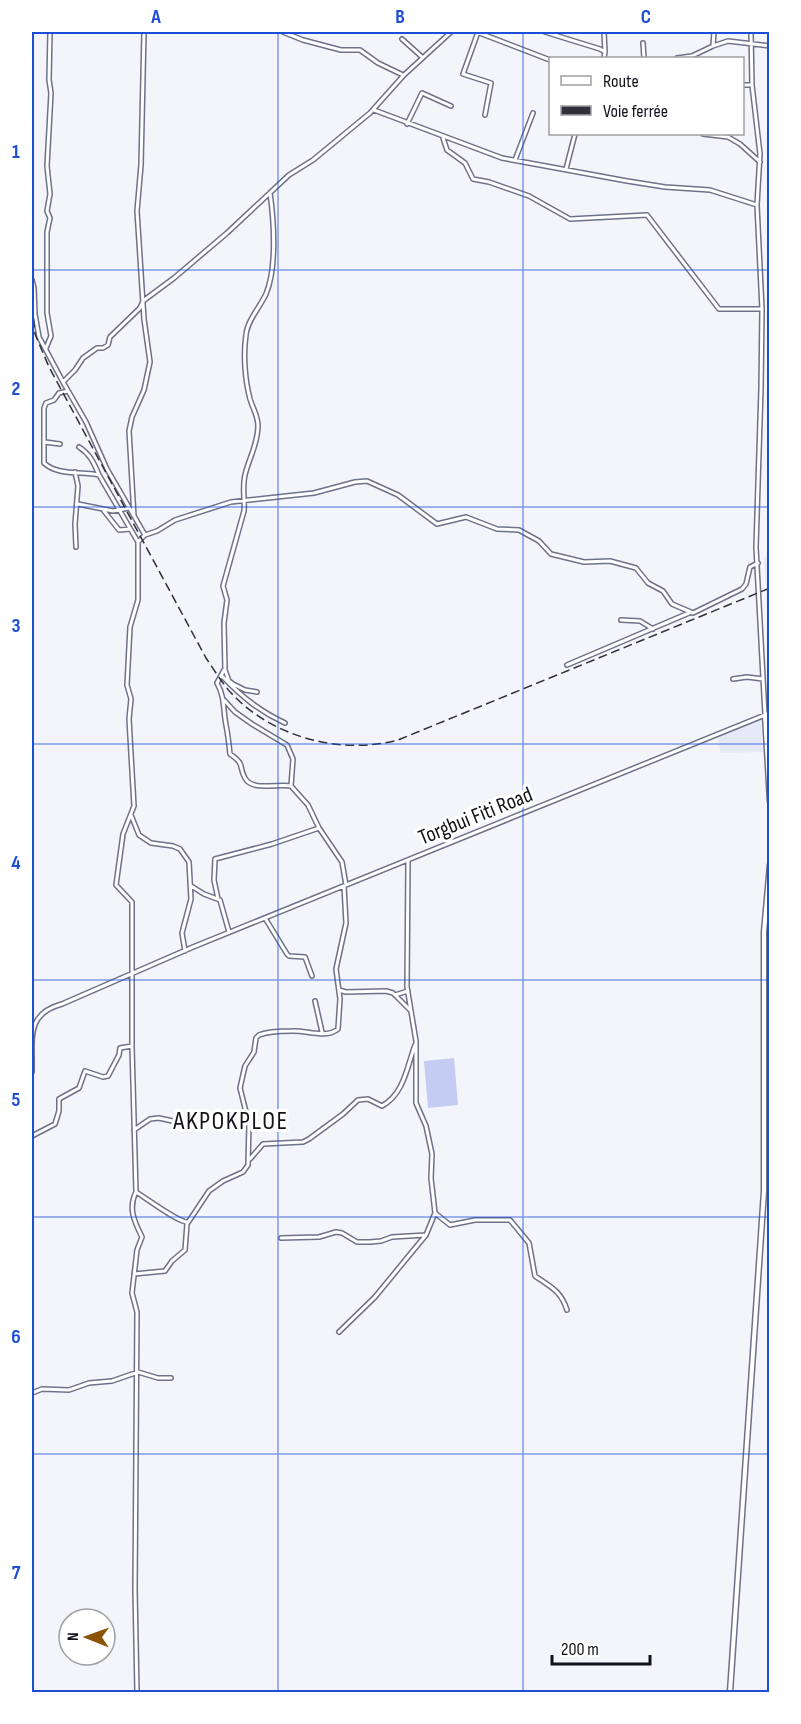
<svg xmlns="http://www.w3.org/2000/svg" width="801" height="1724" viewBox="0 0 801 1724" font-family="'Sofia Sans Condensed',sans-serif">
  <rect width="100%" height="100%" fill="#f4f5fb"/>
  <path fill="#e6e9f7" d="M 769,555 L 770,641 L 769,641 L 764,558 Z
    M 761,719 L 763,752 L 721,753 L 717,736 Z"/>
  <path fill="#c4ccf3" d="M 454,1058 L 458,1105 L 428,1108 L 424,1061 Z"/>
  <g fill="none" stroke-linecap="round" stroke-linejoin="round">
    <g stroke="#6d7289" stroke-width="6">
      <path id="minor" d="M 283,32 L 303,40 L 341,50 L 360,50 L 378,63 L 403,75
        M 477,32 L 550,60
        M 478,32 L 463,74 L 491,83 L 485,115
        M 545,32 L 600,49 L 605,52 L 604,58
        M 604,32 L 605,52
        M 402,39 L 422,57
        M 643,43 L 644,58
        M 713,46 L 714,32
        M 677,58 L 692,56 L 713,46 L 728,41 L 770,46
        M 742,85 L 752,85
        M 374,110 L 502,158 L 627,181 L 665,187 L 710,190 L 757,205
        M 407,124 L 422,93 L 451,106
        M 703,134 L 728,137 L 740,144 L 760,162
        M 443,138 L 447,150 L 465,163 L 473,179 L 489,182 L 529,196 L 570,219 L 647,215 L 719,309 L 761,309
        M 515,160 L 533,113
        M 566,169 L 575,134
        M 32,280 L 34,288 L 35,314 L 39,337 L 63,382 L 86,422 L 107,469 L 145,535
        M 46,348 L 51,336 L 47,313 L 47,232 L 50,218 L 47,211 L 50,194 L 47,166 L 51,93 L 49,80 L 50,32
        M 63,382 L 75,370 L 83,358 L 97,348 L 103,348 L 108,345 L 110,337 L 140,308 L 143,301 L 174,278 L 227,233 L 289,175 L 313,160 L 370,113 L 404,75 L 451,32
        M 68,391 L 59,393 L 54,400 L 46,403 L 44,408 L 44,463 C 58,476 81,471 99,475
        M 45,442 L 60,444
        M 79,447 C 90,454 94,463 99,475 L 138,542
        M 75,472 L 78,486 L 75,524 L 76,547
        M 78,504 L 113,511 L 129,508
        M 104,511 L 119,530 L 130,529
        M 134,516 L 129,431 L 132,417 L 144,390 L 150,362 L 144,319 L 137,211 L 141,165 L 144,32
        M 621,620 L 640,621 L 653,629
        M 567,665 L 689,613
        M 224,670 L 217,683 C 225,697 223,710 226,725 C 228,735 229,744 230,754 C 246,765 238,766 245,778 C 252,792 279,783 291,786 L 308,805 L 319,828 L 342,862 L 346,885
        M 222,676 C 241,696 259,711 285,723
        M 733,679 L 747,677 L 763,679
        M 257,692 L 245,690 L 233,684 L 229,681 L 225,670 L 224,623 L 227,600 L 223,586 L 244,511 C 245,499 242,488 245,475 C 249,458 258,444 258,426 C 258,416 253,409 250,399 C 245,380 243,355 246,335 C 247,321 260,307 266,294 C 277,268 274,221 270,193
        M 224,700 L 235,712 L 252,724 L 287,745 L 293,759 L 291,786
        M 131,815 L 139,835 L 151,843 L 173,846 L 180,849 L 189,862 L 191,899 L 182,933 L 185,951
        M 191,886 L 204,894 L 220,900 L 229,932
        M 218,899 L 214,880 L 215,859 L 272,844 L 319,828
        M 265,918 L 287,954 L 289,956 L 305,957 L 312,976
        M 339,990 L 346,992 L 386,991 L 393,993 L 410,1010
        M 395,995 L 408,991
        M 315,1001 L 322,1032
        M 32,1072 C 33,1039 25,1014 62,1004 L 193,947 L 765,715 L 756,547 L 761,389 L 762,309 L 757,205 L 760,154 L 752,85 L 751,32
        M 134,1130 L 150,1119 L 159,1118 L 200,1127
        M 32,1136 L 55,1124 L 59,1111 L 59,1099 L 79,1088 L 85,1071 L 103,1077 L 108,1076 L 119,1055 L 120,1048 L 132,1046
        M 250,1159 L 263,1144 L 303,1142 L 309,1139 L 343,1114 L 358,1100 L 368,1099 L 382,1106 C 404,1094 407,1067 415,1045
        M 136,1192 C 146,1198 179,1223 188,1222
        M 435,1213 L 450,1225 L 475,1220 L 510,1220 L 529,1243 L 535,1276 C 551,1287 561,1291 567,1310
        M 281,1238 L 319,1237 L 336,1232 L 342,1233 L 357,1242 L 370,1242 L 381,1241 L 392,1237 L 426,1235
        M 134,1274 L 165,1271 L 172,1261 L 185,1250 L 187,1224 L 209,1191 L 223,1181 L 243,1172 L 248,1165 L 249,1124 L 240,1088 L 245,1066 L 254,1052 L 256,1038 L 259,1035 C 269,1031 281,1031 292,1031 C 306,1030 326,1039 338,1029 L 340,999 L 336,969 L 346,923 L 344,886
        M 339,1332 L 375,1297 L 407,1258 L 426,1235 L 435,1213 L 431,1178 L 432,1154 L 426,1126 L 416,1103 L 416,1041 L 407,987 L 408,861
        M 32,1393 L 42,1389 L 69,1390 L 89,1383 L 112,1381 L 138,1372 L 158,1378 L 171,1378
        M 137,1692 L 135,1590 L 137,1312 L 132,1293 L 137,1250 L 142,1237 C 134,1221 128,1208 136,1192 L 132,1046 L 132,902 L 116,885 L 123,834 L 134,806 L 129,719 L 131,699 L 127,685 L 130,627 L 138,600 L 138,542 L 145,535 L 157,531 L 175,520 L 231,502 L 314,493 L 355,482 L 367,481 L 398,495 L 437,524 L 466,517 L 497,529 L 519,530 L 539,541 L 551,554 L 584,562 L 610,561 L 636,568 L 648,583 L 663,591 L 672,604 L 693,613 L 742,589 L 746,584 L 750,567 L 758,563"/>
    </g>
    <g stroke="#6d7289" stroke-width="7">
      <path id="tertiary" d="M 770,713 L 765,715 L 770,801
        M 730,1692 L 764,1191 L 764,932 L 770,865"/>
    </g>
    <use href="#minor" stroke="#fff" stroke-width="3"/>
    <use href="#tertiary" stroke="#fff" stroke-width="4"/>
    <path stroke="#2e2f38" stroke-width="1.5" stroke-dasharray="9 4.5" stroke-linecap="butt" d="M 32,240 L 33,32
      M 32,305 L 35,334 L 49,367 L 206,658 C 215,671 223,685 234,696 C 275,738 342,755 398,740 L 770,588"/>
  </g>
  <path fill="none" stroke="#1d4ed8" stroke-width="1.5" stroke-opacity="0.55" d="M 278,32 L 278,1692M 523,32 L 523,1692M 32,270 L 770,270M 32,507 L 770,507M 32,744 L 770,744M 32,980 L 770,980M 32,1217 L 770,1217M 32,1454 L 770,1454"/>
  <g text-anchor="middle" stroke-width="6" stroke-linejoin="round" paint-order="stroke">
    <g font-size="22" fill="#11121b" stroke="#fff">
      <text transform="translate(475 815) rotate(-22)" y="8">Torgbui Fiti Road</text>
    </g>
    <g font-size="26" letter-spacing="1.5" fill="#11121b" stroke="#fff">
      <text x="231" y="1129">AKPOKPLOE</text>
    </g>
  </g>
  <rect width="801" height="1724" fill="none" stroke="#ffffff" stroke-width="66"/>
  <rect x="549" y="57" width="195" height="78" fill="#ffffff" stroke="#a0a0a4" stroke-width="1.5"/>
  <rect x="561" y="76" width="30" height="9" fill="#ffffff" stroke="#a0a0a4" stroke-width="1.5"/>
  <text x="603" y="87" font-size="18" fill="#11121b">Route</text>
  <rect x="561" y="106" width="30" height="9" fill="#2e2f38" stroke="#a0a0a4" stroke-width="1.5"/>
  <text x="603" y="117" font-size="18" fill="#11121b">Voie ferrée</text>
  <g transform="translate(87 1637) rotate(271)"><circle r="28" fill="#ffffff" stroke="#a0a0a4" stroke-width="1.5"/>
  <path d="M0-4.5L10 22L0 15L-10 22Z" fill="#8b5306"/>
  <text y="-9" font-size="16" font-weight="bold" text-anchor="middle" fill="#11121b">N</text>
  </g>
  <path d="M552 1655v9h98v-9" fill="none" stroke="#11121b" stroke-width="3"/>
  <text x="561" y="1655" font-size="18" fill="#11121b" stroke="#ffffff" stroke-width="4.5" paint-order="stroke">200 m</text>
  <rect x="33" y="33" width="735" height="1658" fill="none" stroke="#1d4ed8" stroke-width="2"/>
  <g font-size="20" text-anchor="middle" font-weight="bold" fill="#1d4ed8">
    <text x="156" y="23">A</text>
    <text x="400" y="23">B</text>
    <text x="646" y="23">C</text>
    <text x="16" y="158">1</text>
    <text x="16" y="395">2</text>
    <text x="16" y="632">3</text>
    <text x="16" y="869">4</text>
    <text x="16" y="1106">5</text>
    <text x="16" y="1343">6</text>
    <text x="16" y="1579">7</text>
  </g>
</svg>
